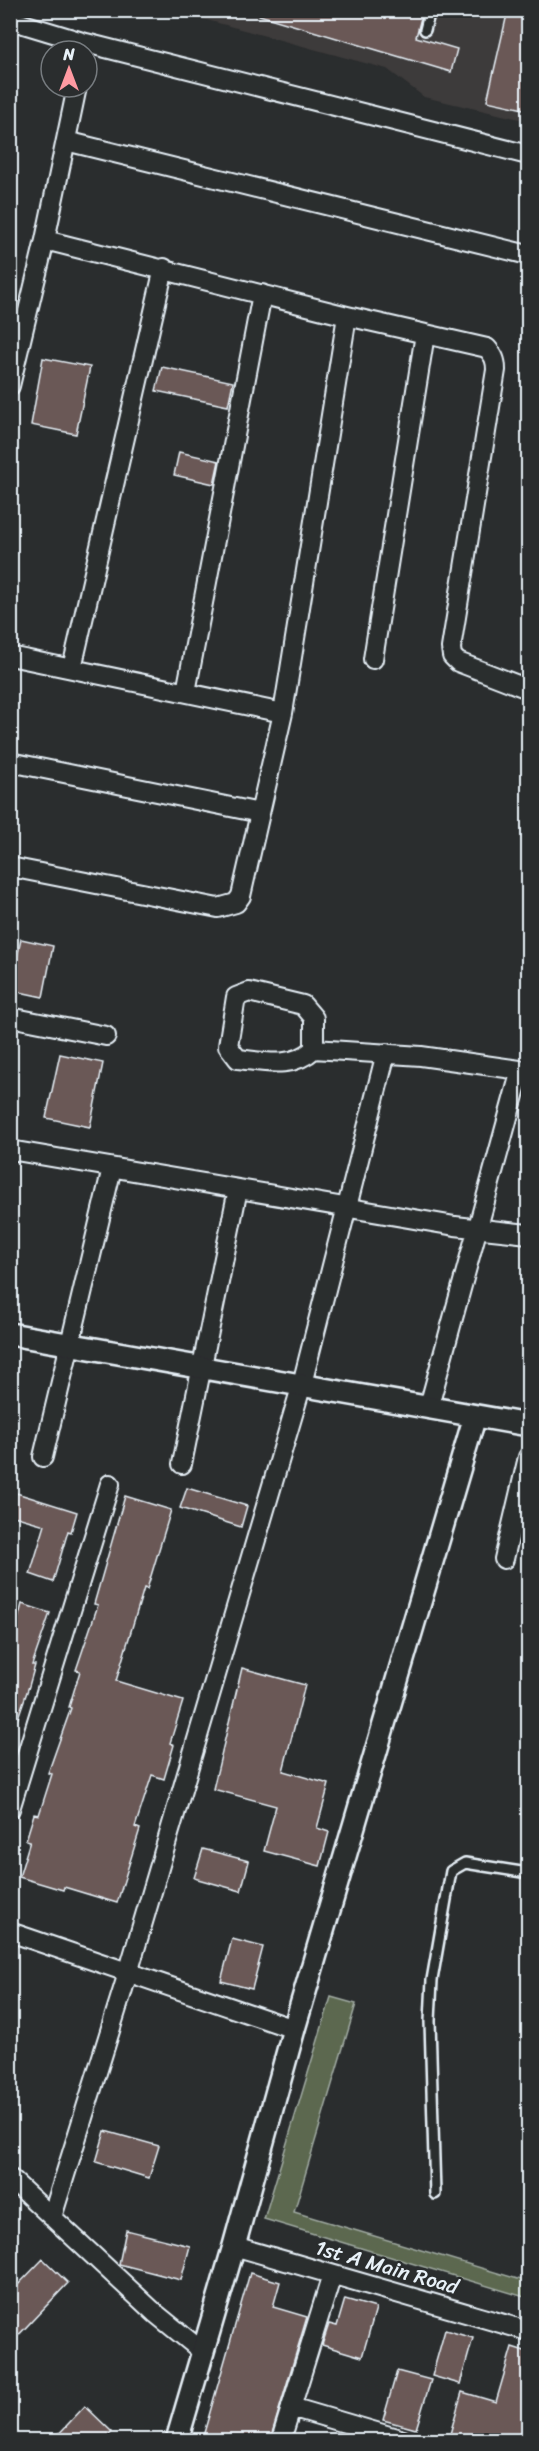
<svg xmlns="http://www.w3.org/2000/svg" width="539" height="2451" viewBox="0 0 539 2451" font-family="Sriracha,sans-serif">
  <rect width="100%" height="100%" fill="#2a2d2e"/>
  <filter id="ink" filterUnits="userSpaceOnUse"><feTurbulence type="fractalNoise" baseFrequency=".0167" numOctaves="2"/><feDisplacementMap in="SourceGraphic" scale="12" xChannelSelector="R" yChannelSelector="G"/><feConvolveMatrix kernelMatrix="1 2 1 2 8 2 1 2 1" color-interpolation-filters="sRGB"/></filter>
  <g filter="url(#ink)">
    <path fill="#3d3a3a" d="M 174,11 L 528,11 L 528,121 L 424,97 L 387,69 Z"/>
    <path fill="#5c6850" stroke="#a2aca4" stroke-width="1.5" d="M 331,1997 L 356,2004 L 294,2212 L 528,2282 L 528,2298 L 264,2219 Z"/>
    <path fill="#6a5856" stroke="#e8f1f8" stroke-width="1.5" d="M 259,10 L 423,10 L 416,37 L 457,49 L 451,72 L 259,15 Z
      M 508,10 L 528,10 L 528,110 L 487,101 Z
      M 43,358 L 90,367 L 76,434 L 31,425 Z
      M 162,367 L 233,382 L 228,406 L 156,391 Z
      M 179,452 L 219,461 L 214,484 L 174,475 Z
      M 21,939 L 53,946 L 43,997 L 10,990 Z
      M 60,1054 L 103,1063 L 90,1127 L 46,1118 Z
      M 187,1488 L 247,1506 L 241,1527 L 180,1508 Z
      M 10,1491 L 77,1512 L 71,1532 L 68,1531 L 53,1582 L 30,1574 L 45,1525 L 10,1515 Z
      M 125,1496 L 171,1510 L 147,1589 L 144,1588 L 116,1681 L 183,1701 L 170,1743 L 174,1745 L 164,1779 L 152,1775 L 135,1827 L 140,1829 L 117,1903 L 64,1887 L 63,1890 L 19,1877 L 30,1841 L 26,1840 L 34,1814 L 39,1815 L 52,1774 L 48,1773 L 71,1708 L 69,1707 L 80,1671 L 76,1670 L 98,1605 L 94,1604 Z
      M 22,1604 L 50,1613 L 32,1665 L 35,1665 L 29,1686 L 14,1729 L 10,1728 L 10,1650 Z
      M 242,1668 L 305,1685 L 283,1771 L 329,1784 L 317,1828 L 329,1832 L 320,1866 L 264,1851 L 276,1806 L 213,1789 Z
      M 203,1849 L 249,1861 L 241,1891 L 194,1878 Z
      M 232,1939 L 263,1947 L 252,1989 L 221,1981 Z
      M 105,2131 L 159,2146 L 149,2178 L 96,2162 Z
      M 126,2230 L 190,2246 L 181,2280 L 119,2264 Z
      M 43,2259 L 68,2283 L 10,2344 L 10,2293 Z
      M 250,2273 L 280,2282 L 273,2307 L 307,2317 L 270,2440 L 202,2440 Z
      M 345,2299 L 376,2308 L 362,2357 L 322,2345 L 329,2324 L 337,2326 Z
      M 445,2330 L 473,2338 L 460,2384 L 432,2376 Z
      M 512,2347 L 528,2352 L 528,2440 L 515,2440 L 486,2432 L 483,2440 L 473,2440 L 450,2434 L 462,2392 L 496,2402 Z
      M 397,2371 L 431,2380 L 416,2429 L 383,2420 Z
      M 85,2406 L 112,2432 L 104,2440 L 53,2440 Z"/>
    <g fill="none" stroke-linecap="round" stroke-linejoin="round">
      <g stroke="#e8f1f8" stroke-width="14">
        <path id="service" d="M 425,30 L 430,10
          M 435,2194 L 430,2021 L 432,1980 L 451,1871 L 465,1863 L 528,1873"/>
      </g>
      <g stroke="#e8f1f8" stroke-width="22">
        <path id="minor" d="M 10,20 L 86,43 L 84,51
          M 86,43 L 528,155
          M 77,87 L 45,240 L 347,316 L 487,348 C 494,356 496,360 496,370 L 451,648 L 452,656 L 458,662 L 528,689
          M 66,141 L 528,255
          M 10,386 L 45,240
          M 10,656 L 283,713
          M 373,659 L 425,334
          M 72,668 L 164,268
          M 186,692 L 262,294
          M 10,762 L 260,813
          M 10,867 L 218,908 L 236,903 L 241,896 L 283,713 L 347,316
          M 10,1017 L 106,1036
          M 314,1049 L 314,1018 L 303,1005 L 249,992 L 236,997 L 228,1046 L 238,1059 C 266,1062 292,1069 314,1049 L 421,1056 L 527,1071
          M 10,1150 L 455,1226 L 528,1234
          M 429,1406 L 519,1077 L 528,1071
          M 43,1457 L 112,1168
          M 182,1464 L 238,1189
          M 504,1559 L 528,1457
          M 10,1809 L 110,1484
          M 10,1932 L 294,2029
          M 10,2178 L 155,2313 L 203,2352
          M 52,2217 L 128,1973 L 302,1384 L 386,1053
          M 234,2246 L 528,2331
          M 291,2407 L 403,2440
          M 281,2440 L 332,2275"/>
      </g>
      <g stroke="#e8f1f8" stroke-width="26">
        <path id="tertiary" d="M 10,1334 L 528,1425
          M 177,2440 L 234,2246 L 294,2029 L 475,1416"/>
      </g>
      <use href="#service" stroke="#2a2d2e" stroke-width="9"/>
      <use href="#minor" stroke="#2a2d2e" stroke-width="18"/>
      <use href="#tertiary" stroke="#2a2d2e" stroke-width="21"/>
    </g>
  </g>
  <g text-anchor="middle" stroke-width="4.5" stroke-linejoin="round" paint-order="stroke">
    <g font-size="21" fill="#e8f1f8" stroke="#2a2d2e">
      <text transform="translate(387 2267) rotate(16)" y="7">1st A Main Road</text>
    </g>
  </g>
  <rect width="539" height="2451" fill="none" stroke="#2a2d2e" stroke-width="36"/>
  <rect x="18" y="18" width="503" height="2415" fill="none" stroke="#e8f1f8" stroke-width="2" filter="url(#ink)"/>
  <g transform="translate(69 69)"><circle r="28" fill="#2a2d2e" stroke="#767b7f" stroke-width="1.5"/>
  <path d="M0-4.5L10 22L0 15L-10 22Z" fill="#ff9aa2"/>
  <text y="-9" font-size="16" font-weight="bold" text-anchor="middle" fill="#e8f1f8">N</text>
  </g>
</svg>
